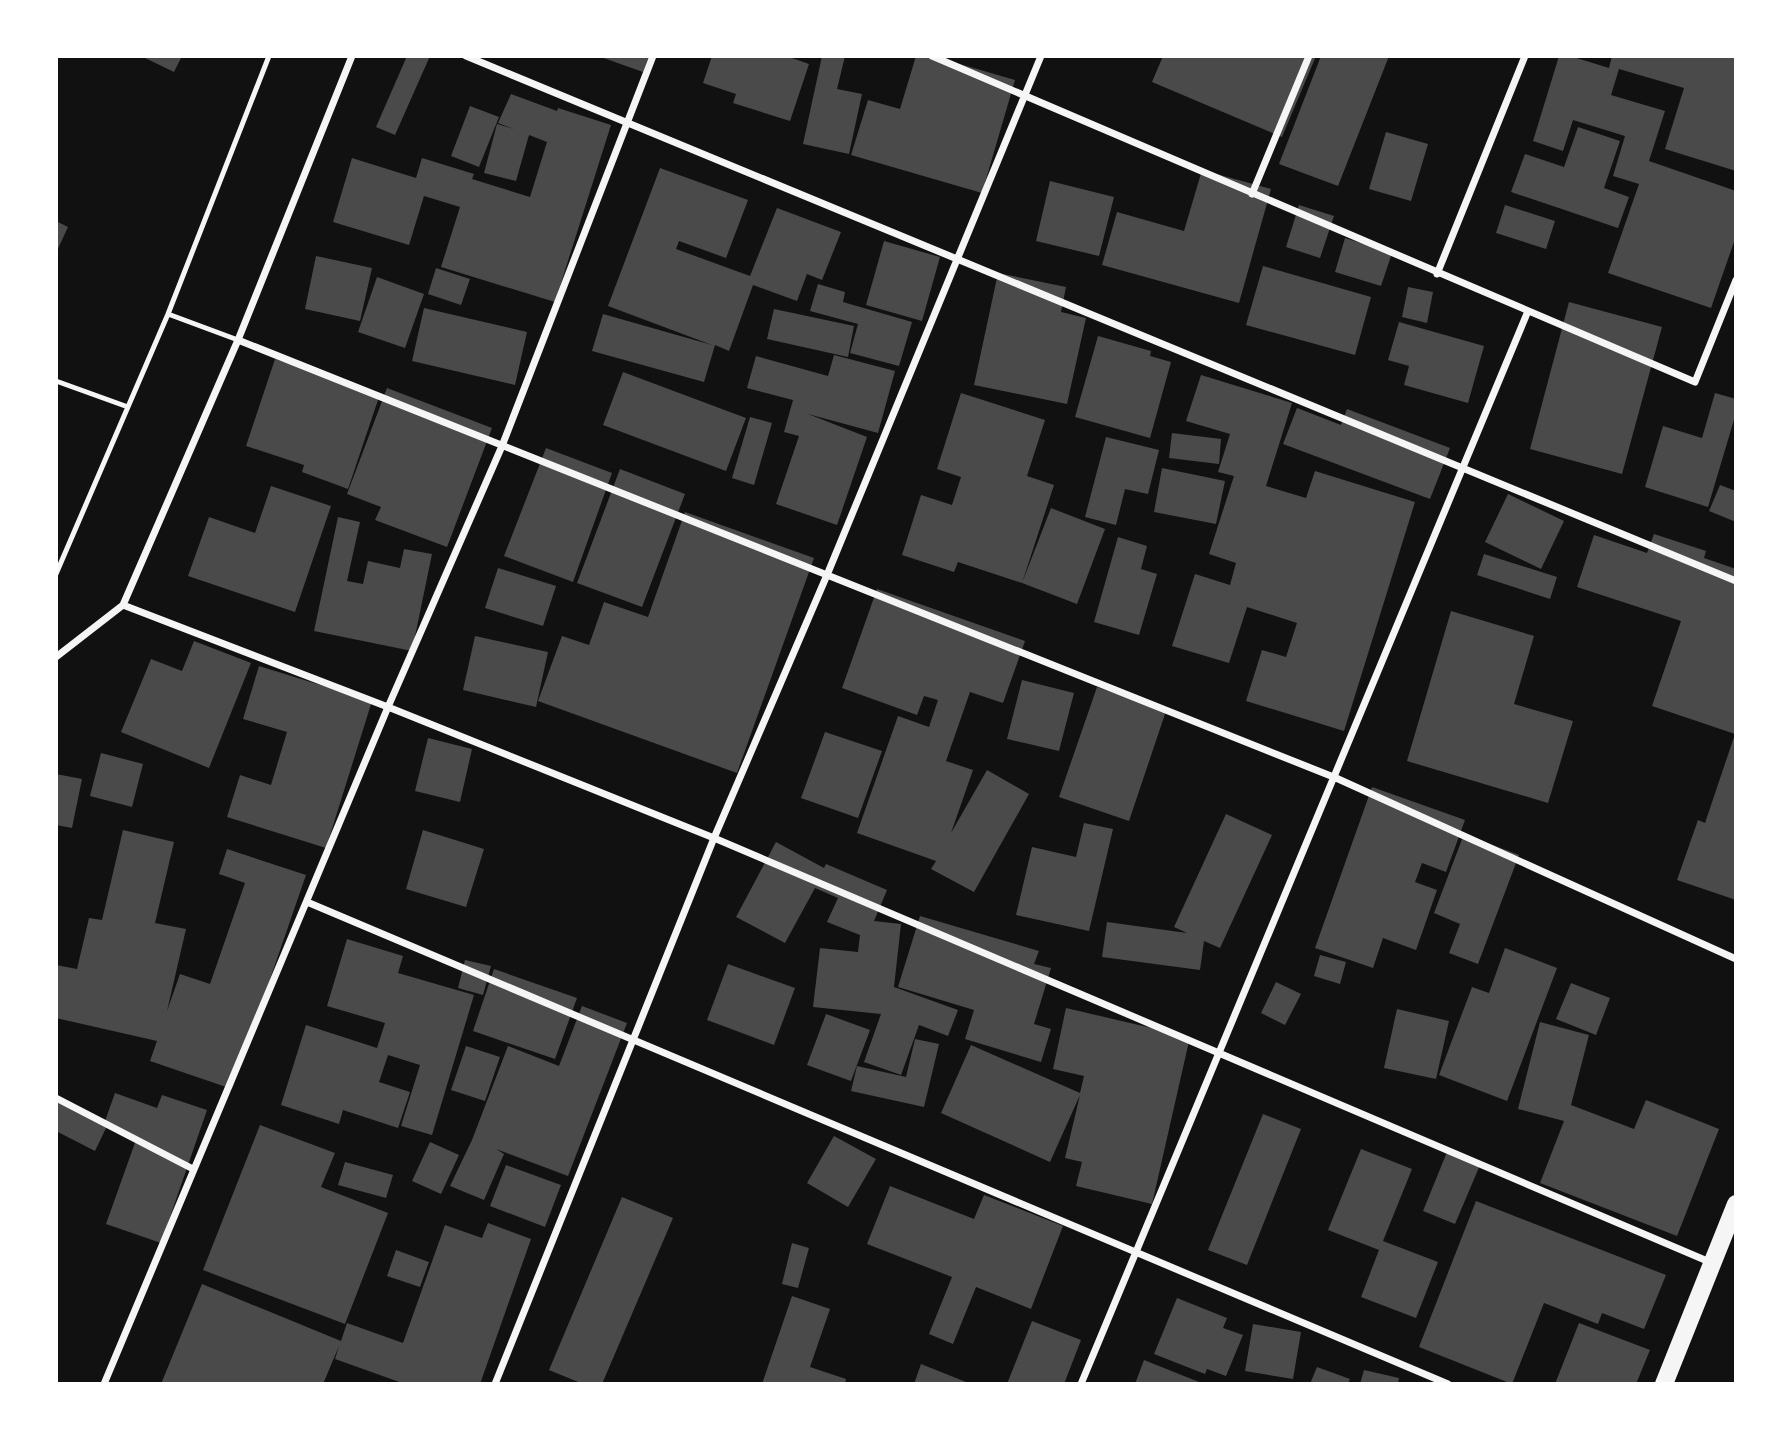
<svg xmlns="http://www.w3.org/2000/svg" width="1792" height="1440" viewBox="0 0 1792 1440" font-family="Merriweather,serif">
  <rect width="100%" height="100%" fill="#111"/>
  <path fill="#4a4a4a" d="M 141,56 L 182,56 L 174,72 Z
    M 407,56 L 430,56 L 395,135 L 376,127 Z
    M 598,56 L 649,56 L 643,72 Z
    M 712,56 L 786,56 L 809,64 L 790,121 L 733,103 L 736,94 L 703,83 Z
    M 822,56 L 845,56 L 837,89 L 862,94 L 849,154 L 803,144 Z
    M 916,56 L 932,56 L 1015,80 L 982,193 L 851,155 L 868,100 L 900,109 Z
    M 1163,56 L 1316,56 L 1282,137 L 1152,82 Z
    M 1321,56 L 1389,56 L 1338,186 L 1279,164 Z
    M 1559,56 L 1570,56 L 1609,68 L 1612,56 L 1736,56 L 1736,171 L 1665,149 L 1684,88 L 1619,69 L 1611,95 L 1665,111 L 1649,161 L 1736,191 L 1736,236 L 1711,308 L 1608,273 L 1639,184 L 1613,176 L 1625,136 L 1573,120 L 1563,151 L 1533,141 Z
    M 511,94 L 557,111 L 558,108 L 611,125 L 555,302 L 441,267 L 460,207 L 424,196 L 409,245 L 333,222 L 352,158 L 416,178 L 422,158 L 474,174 L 472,179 L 530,197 L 547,142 L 529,135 L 516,181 L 484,173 L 497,124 L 514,129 L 498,123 Z
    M 470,106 L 499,117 L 479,167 L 451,156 Z
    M 1578,127 L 1620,141 L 1604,188 L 1629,197 L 1618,228 L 1511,192 L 1525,154 L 1564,167 Z
    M 1386,132 L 1428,144 L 1411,201 L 1369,189 Z
    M 660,168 L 748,200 L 726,258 L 679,241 L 676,249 L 750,276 L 777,208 L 841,232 L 822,280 L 807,274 L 797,301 L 753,285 L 729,351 L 715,345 L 704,382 L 592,351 L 603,314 L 712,345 L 608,306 Z
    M 1202,170 L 1271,189 L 1239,303 L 1102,265 L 1117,212 L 1184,231 Z
    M 1050,181 L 1114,197 L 1099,256 L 1036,241 Z
    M 1299,205 L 1334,216 L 1320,258 L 1286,247 Z
    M 1505,205 L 1555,221 L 1546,249 L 1496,233 Z
    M 56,221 L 68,227 L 56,253 Z
    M 1345,238 L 1392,253 L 1381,286 L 1335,272 Z
    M 884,241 L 940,257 L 922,321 L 866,305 Z
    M 316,256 L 372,268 L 360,321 L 305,309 Z
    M 1263,266 L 1371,297 L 1355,355 L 1246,325 Z
    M 436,268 L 470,279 L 461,305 L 428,294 Z
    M 998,273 L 1066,287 L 1061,312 L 1086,318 L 1067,404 L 974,385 Z
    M 377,277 L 424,294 L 405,348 L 358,332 Z
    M 818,284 L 845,292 L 843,302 L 912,322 L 899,366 L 850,353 L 858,324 L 810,311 Z
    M 1408,287 L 1433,292 L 1427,323 L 1402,317 Z
    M 1569,302 L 1662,327 L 1622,474 L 1530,449 Z
    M 424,308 L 527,332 L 515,385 L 412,361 Z
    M 774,309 L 854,326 L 848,357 L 767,339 Z
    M 1399,322 L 1484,346 L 1468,403 L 1404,385 L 1409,366 L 1388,360 Z
    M 1098,336 L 1151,351 L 1150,356 L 1171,362 L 1150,438 L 1075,417 Z
    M 834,355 L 895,371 L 878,433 L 808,414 L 867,437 L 837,525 L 776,504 L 799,436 L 784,432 L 793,400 L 747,388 L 756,356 L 828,376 Z
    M 275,359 L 380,394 L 348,489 L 302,472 L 304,465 L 246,446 Z
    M 623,372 L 746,418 L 726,471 L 603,425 Z
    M 1201,375 L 1292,403 L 1266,486 L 1306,498 L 1315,471 L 1415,502 L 1344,731 L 1246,701 L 1262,650 L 1286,657 L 1297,623 L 1247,607 L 1229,663 L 1172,646 L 1195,574 L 1230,585 L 1236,563 L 1209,554 L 1234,476 L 1218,472 L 1230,434 L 1186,421 Z
    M 387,388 L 492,428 L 447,547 L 375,520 L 381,507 L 347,494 Z
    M 961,393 L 1045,420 L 1027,476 L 1054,485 L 1022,583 L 958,562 L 954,572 L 902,555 L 921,495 L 952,505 L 961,477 L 937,469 Z
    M 1715,393 L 1736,399 L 1736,413 L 1708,507 L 1645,487 L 1663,426 L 1702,438 Z
    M 1297,408 L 1341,425 L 1347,409 L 1450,448 L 1430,499 L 1283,444 Z
    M 750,417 L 772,423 L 754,485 L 732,478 Z
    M 1172,433 L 1221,439 L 1219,464 L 1169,458 Z
    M 1106,437 L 1159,450 L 1148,494 L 1125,489 L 1116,525 L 1085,517 Z
    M 546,448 L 612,473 L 573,582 L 504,556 Z
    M 1162,468 L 1225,481 L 1216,524 L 1154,512 Z
    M 620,469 L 685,494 L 642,607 L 577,583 Z
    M 1720,485 L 1736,491 L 1736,522 L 1709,511 Z
    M 271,486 L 331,506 L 295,612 L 188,576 L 209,517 L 255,533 Z
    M 1508,494 L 1564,521 L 1541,569 L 1485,542 Z
    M 1051,508 L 1105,529 L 1077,604 L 1022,583 Z
    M 685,512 L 814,558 L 737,773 L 538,701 L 562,636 L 589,645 L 604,602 L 648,617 Z
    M 338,517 L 360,522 L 347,581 L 363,584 L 368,561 L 400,568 L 404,549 L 432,554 L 412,651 L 314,631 Z
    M 1654,534 L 1706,551 L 1704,558 L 1736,569 L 1736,900 L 1677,880 L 1698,820 L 1705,823 L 1735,734 L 1652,706 L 1681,621 L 1577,587 L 1594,535 L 1647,553 Z
    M 1118,537 L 1147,546 L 1141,569 L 1157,574 L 1139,635 L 1094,622 Z
    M 1484,554 L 1557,577 L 1550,599 L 1477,575 Z
    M 498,568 L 556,586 L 543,626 L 485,608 Z
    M 877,589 L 1025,641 L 1003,703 L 970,692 L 946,761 L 973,770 L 951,833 L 987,770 L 1029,794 L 974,892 L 931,869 L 936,861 L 857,833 L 898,716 L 929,727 L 938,700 L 924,696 L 917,715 L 842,688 Z
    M 1451,611 L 1534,636 L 1514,704 L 1573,721 L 1548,803 L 1407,761 Z
    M 475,636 L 548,652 L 536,707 L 463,690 Z
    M 194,641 L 251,663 L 209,768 L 121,732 L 151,659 L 182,671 Z
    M 259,666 L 372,701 L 326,848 L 227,817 L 240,775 L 271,785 L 287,732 L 243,719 Z
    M 1022,680 L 1074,693 L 1059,751 L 1007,739 Z
    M 1097,687 L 1166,711 L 1129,821 L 1059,797 Z
    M 825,732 L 882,751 L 858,818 L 801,798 Z
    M 428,738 L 472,749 L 460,802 L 415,791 Z
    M 101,753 L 143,764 L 132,807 L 90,796 Z
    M 56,774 L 82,779 L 72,828 L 56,825 Z
    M 1372,787 L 1465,820 L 1446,872 L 1422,863 L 1415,882 L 1437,890 L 1416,950 L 1383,938 L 1373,968 L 1315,948 Z
    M 1226,814 L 1272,835 L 1220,948 L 1204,941 L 1200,970 L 1102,957 L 1107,922 L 1187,933 L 1174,927 Z
    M 1084,823 L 1113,829 L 1089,931 L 1016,915 L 1032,847 L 1076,857 Z
    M 123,830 L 174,842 L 155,923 L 186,929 L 167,1011 L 180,974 L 210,984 L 245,883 L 219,874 L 227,849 L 306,875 L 232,1089 L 150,1061 L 157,1041 L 56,1018 L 56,965 L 77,969 L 89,918 L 102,920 Z
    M 423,830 L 484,849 L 466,907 L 406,889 Z
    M 1464,834 L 1519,855 L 1478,964 L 1449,953 L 1460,924 L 1434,913 Z
    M 776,842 L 824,868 L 826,864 L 887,890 L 874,921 L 901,924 L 894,987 L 958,1010 L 948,1036 L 919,1025 L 901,1075 L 864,1062 L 881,1014 L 813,1007 L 820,948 L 858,952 L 860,935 L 827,922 L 838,898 L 815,888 L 785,943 L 736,917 Z
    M 920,916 L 1039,951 L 1034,964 L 1051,968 L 1034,1024 L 1051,1029 L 1041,1062 L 965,1039 L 974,1010 L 898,987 Z
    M 347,939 L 403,956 L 398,973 L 474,995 L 432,1135 L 401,1126 L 420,1065 L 388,1055 L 379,1082 L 410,1092 L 398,1128 L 343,1110 L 339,1124 L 281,1105 L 306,1025 L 377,1048 L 385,1023 L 327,1006 Z
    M 1505,948 L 1557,968 L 1507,1101 L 1439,1075 L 1472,987 L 1489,993 Z
    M 1320,955 L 1346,962 L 1340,984 L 1314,976 Z
    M 465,960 L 491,966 L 483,995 L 458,988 Z
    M 728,964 L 795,988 L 774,1045 L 707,1020 Z
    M 494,969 L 577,998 L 555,1059 L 473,1031 Z
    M 1276,982 L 1301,994 L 1285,1025 L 1261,1013 Z
    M 1571,983 L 1610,998 L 1596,1035 L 1556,1019 Z
    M 582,1006 L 627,1023 L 568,1176 L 496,1149 L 504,1154 L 484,1200 L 450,1186 L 472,1140 L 508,1046 L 559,1066 Z
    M 1066,1008 L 1190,1037 L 1152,1204 L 1076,1186 L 1082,1162 L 1065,1158 L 1080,1095 L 1050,1162 L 941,1113 L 971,1045 L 1080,1093 L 1084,1076 L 1053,1069 Z
    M 1397,1009 L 1449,1021 L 1436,1079 L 1384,1068 Z
    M 826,1014 L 870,1030 L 851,1081 L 807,1065 Z
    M 1540,1022 L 1589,1035 L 1571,1105 L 1634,1129 L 1646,1100 L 1719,1129 L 1677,1236 L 1540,1183 L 1564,1121 L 1518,1109 Z
    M 915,1039 L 939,1044 L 924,1107 L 851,1091 L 857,1066 L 906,1077 Z
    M 466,1046 L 500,1057 L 485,1101 L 451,1090 Z
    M 115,1093 L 157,1108 L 162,1095 L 207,1110 L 161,1243 L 106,1224 L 137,1137 L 107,1126 L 95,1151 L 56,1131 L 56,1097 L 105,1121 Z
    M 1263,1114 L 1301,1129 L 1247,1265 L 1208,1250 Z
    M 260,1125 L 335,1153 L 321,1187 L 388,1213 L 345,1324 L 203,1270 Z
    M 834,1136 L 876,1159 L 848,1207 L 807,1183 Z
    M 430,1142 L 459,1155 L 441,1194 L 412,1181 Z
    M 1361,1149 L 1412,1169 L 1383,1241 L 1438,1262 L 1416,1318 L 1361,1297 L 1379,1250 L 1328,1230 Z
    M 1447,1152 L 1480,1165 L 1455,1224 L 1423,1211 Z
    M 345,1162 L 393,1175 L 386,1198 L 338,1185 Z
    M 506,1165 L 561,1185 L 545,1227 L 490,1206 Z
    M 890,1186 L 974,1219 L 984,1195 L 1063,1226 L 1031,1309 L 976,1287 L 953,1344 L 929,1334 L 952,1277 L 867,1244 Z
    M 622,1197 L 673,1218 L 602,1384 L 583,1384 L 549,1370 Z
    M 1476,1201 L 1666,1275 L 1644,1329 L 1602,1313 L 1598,1324 L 1544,1303 L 1512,1384 L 1419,1347 Z
    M 488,1223 L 531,1239 L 480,1384 L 405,1384 L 335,1359 L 339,1346 L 323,1384 L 161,1384 L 202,1284 L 341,1341 L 347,1323 L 403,1343 L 445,1225 L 482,1238 Z
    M 792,1243 L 809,1248 L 798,1288 L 782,1284 Z
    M 396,1250 L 429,1262 L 420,1287 L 387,1276 Z
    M 792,1296 L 830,1309 L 810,1367 L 846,1379 L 845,1384 L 762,1384 Z
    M 1177,1298 L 1227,1318 L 1223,1328 L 1243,1335 L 1226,1376 L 1207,1369 L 1205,1374 L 1154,1354 Z
    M 1032,1321 L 1081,1340 L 1064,1384 L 1007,1384 Z
    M 1579,1323 L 1650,1350 L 1636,1384 L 1555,1384 Z
    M 1253,1324 L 1301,1332 L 1293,1379 L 1245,1371 Z
    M 1144,1360 L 1204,1384 L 1135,1384 Z
    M 921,1364 L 966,1382 L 965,1384 L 914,1384 Z
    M 1317,1367 L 1350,1379 L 1348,1384 L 1310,1384 Z
    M 1364,1370 L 1399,1378 L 1398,1384 L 1360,1384 Z"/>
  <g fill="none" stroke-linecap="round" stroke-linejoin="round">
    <path stroke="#f5f5f5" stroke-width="5" d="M 168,314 L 238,340
      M 56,381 L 128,407
      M 56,574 L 168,314 L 269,56"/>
    <path stroke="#f5f5f5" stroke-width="7" d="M 466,56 L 1736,581
      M 932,56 L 1695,382 L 1736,280
      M 1252,194 L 1309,56
      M 1437,274 L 1525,56
      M 238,340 L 1336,778 L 1736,959
      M 123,605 L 388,707 L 714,838 L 1712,1263
      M 56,657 L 123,605 L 238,340 L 352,56
      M 307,902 L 1448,1384
      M 56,1098 L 193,1169
      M 104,1384 L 388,707 L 502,446 L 653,56
      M 495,1384 L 714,838 L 827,575 L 1041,56
      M 1081,1384 L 1528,311"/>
    <path stroke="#f5f5f5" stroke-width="18" d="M 1664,1384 L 1736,1204"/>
  </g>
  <rect width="1792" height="1440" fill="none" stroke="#ffffff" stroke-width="116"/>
</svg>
